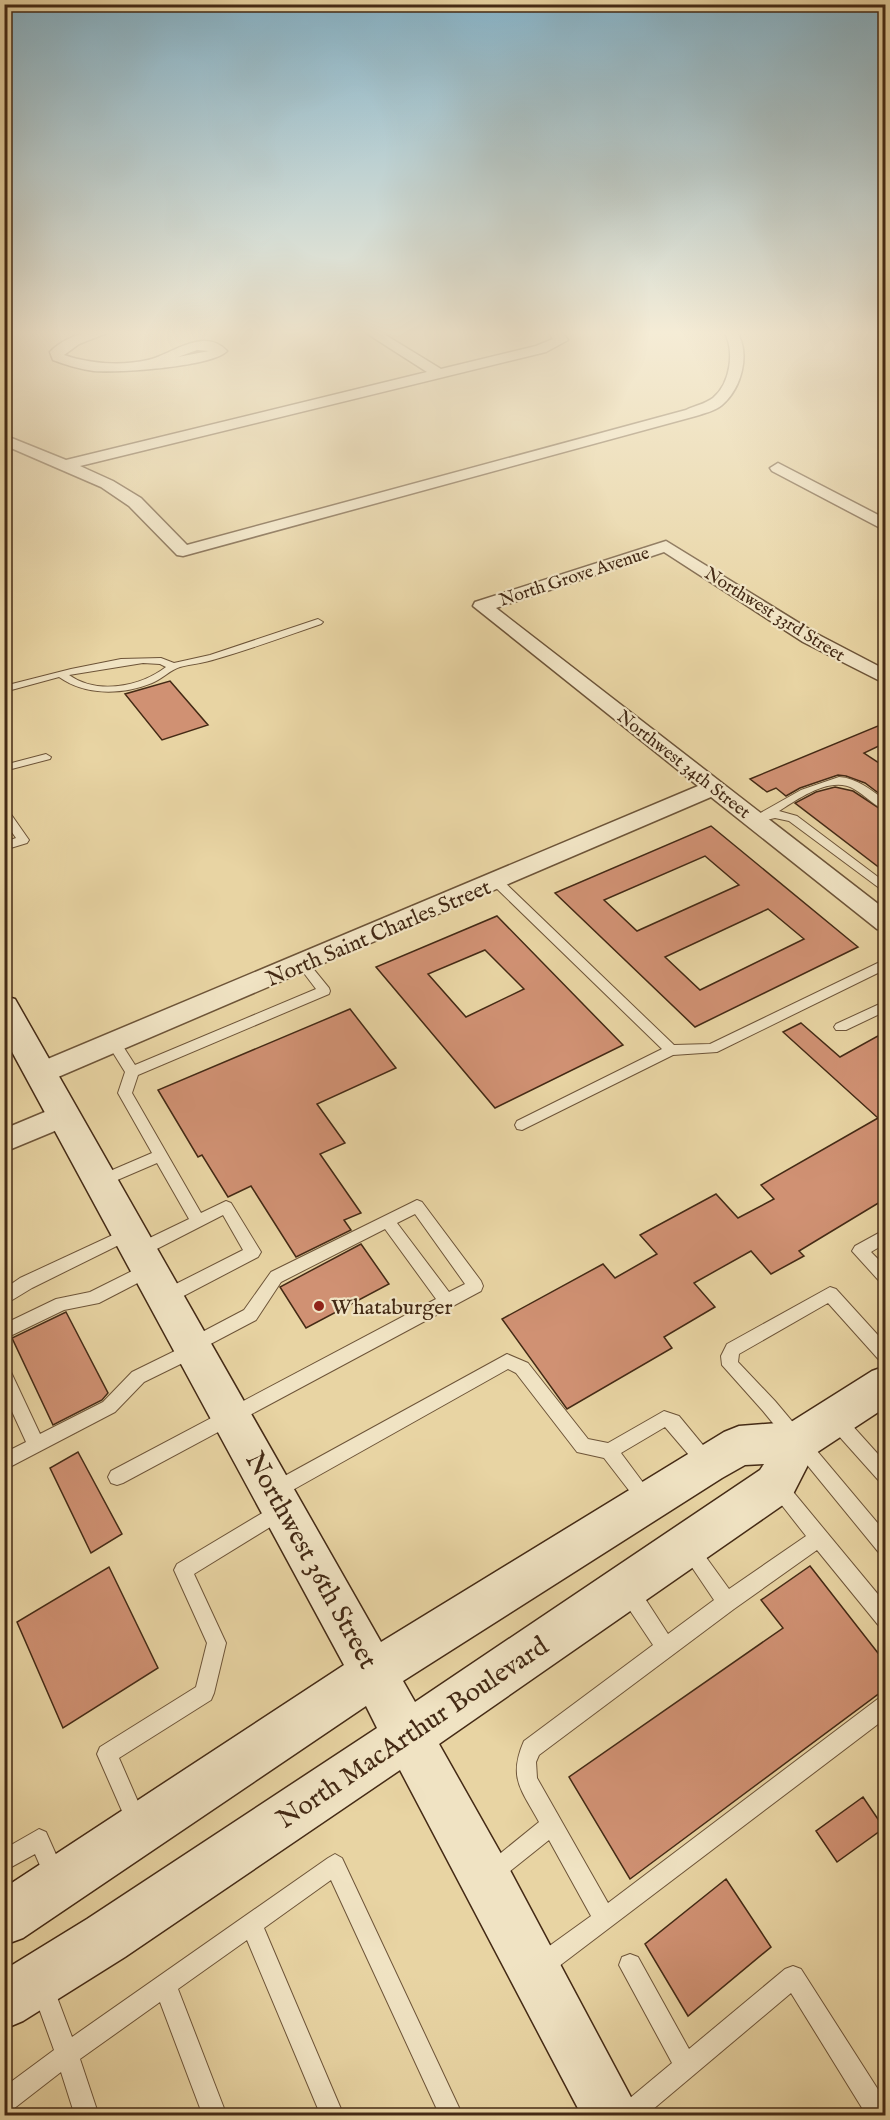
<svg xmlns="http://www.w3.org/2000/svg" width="890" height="2120" viewBox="0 0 890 2120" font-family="'IM FELL English',serif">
  <rect width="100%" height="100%" fill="#e8d4a3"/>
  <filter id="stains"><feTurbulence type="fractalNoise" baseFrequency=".00333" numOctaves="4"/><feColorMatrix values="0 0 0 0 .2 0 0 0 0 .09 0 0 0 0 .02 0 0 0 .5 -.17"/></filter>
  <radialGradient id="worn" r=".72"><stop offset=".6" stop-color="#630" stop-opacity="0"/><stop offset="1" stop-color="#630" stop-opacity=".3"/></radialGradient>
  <path fill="#d09173" stroke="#442a15" stroke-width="1.5" fill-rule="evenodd" d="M 170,681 L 208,725 L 162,740 L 125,694 Z
    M 885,723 L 885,743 L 864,753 L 885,767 L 885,798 L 865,783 L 846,776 L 838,775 L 800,788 L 786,796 L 776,788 L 767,792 L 750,779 Z
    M 835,787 L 853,791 L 885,812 L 885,872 L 795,803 L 816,792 Z
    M 711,826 L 858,947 L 695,1027 L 555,893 ZM 705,856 L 739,885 L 637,931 L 604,900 ZM 768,909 L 804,939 L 700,990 L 665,957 Z
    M 497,916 L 623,1045 L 495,1108 L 376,967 ZM 485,950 L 524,989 L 466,1017 L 428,974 Z
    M 350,1009 L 396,1068 L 317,1104 L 345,1143 L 320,1154 L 361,1213 L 344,1220 L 351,1230 L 296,1257 L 251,1186 L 228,1197 L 202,1155 L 198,1157 L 158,1090 Z
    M 801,1023 L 840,1057 L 885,1032 L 885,1199 L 799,1251 L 804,1256 L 771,1274 L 751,1251 L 694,1283 L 715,1307 L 664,1337 L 672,1348 L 567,1409 L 502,1319 L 603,1264 L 615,1278 L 657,1254 L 640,1235 L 716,1194 L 738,1218 L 774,1199 L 761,1185 L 878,1118 L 783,1032 Z
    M 361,1244 L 389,1284 L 306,1328 L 280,1287 Z
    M 66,1312 L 108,1393 L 102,1400 L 53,1425 L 12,1338 Z
    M 78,1452 L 122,1534 L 91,1553 L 50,1468 Z
    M 810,1566 L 885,1662 L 885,1689 L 630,1879 L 569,1777 L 783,1628 L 761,1600 Z
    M 109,1567 L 158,1668 L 63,1728 L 17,1622 Z
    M 863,1797 L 884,1828 L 837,1862 L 816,1831 Z
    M 726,1879 L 771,1947 L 688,2016 L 645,1944 Z"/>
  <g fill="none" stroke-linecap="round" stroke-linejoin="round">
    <g stroke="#6d5438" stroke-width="2">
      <path id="service" d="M 318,619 L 323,622 L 321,624 C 286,636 251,649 216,659 C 204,663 192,664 180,667 C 170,670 162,679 152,683 C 122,695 86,696 59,677 L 4,692 L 4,686 L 71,669 L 121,659 L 161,658 L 174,663 L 210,655 ZM 143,663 L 160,664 L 166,667 C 140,687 97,695 69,675 Z
        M 46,754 L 51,757 L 50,759 L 4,771 L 4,765 Z
        M 839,777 C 857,778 871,790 886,801 L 886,810 C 874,806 865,795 854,789 C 831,775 798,799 779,811 L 797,816 L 886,883 L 886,893 L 789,821 L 775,818 L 754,823 L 748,820 L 801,790 Z
        M 4,809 L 8,810 L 29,840 L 27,843 L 4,850 L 4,842 L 16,838 L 4,821 Z
        M 496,877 L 500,878 L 674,1045 L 710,1044 L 886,959 L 886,969 L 717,1052 L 673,1055 L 522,1130 L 517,1129 L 515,1125 L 517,1121 L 662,1049 L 492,884 L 490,881 L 492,878 Z
        M 303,960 L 307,961 L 329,988 L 330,991 L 329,994 L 138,1075 L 132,1093 L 201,1213 L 226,1201 L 231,1203 L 261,1252 L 258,1257 L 172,1302 L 166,1304 L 160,1302 L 158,1297 L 160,1292 L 243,1250 L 223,1215 L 145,1255 L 140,1256 L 135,1255 L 132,1250 L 135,1245 L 189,1219 L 157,1163 L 101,1187 L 96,1185 L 94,1181 L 96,1177 L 152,1153 L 118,1093 L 125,1072 L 107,1043 L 109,1040 L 119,1040 L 135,1065 L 316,989 L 297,964 Z
        M 886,1001 L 886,1011 L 846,1030 L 836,1030 L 834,1027 L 836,1024 Z
        M 417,1200 L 422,1202 L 481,1281 L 483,1286 L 481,1291 L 123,1483 L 117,1485 L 111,1483 L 108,1477 L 111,1471 L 436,1299 L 385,1229 L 281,1282 L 256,1320 L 201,1349 L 199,1355 L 144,1382 L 115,1412 L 4,1470 L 4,1453 L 26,1442 L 4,1394 L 4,1368 L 10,1370 L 40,1434 L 103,1402 L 132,1372 L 185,1346 L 187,1340 L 244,1310 L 271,1272 ZM 415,1214 L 465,1284 L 449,1292 L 397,1223 Z
        M 130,1227 L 135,1229 L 138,1233 L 135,1237 L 32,1288 L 4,1305 L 4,1289 L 20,1278 Z
        M 886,1229 L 886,1243 L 871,1252 L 886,1267 L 886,1284 L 881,1283 L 852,1251 L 855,1246 Z
        M 150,1262 L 155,1264 L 158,1269 L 155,1274 L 99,1303 L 64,1310 L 4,1339 L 4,1324 L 56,1299 L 90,1292 Z
        M 830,1287 L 836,1289 L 886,1344 L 886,1363 L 880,1361 L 828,1303 L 739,1354 L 738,1362 L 775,1401 L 886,1533 L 886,1557 L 880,1554 L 763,1411 L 722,1365 L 721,1356 L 727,1344 Z
        M 507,1354 L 528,1363 L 588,1439 L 608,1443 L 664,1411 L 679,1416 L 712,1456 L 715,1462 L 712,1468 L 706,1470 L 700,1468 L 665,1427 L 621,1453 L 656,1500 L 653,1506 L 647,1509 L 641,1506 L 604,1458 L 577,1452 L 516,1373 L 508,1369 L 282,1496 L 276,1498 L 270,1496 L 267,1490 L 270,1484 Z
        M 835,1411 L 841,1413 L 886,1463 L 886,1484 L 880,1482 L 829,1425 L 827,1419 L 829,1413 Z
        M 779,1480 L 785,1482 L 886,1604 L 886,1628 L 879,1626 L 817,1550 L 734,1609 L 539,1755 L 536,1762 L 537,1778 L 608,1903 L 879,1698 L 886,1695 L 886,1718 L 550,1973 L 542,1976 L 534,1973 L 531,1965 L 534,1957 L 591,1916 L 549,1840 L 500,1879 L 493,1883 L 486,1879 L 482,1872 L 486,1865 L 539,1822 C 521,1789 508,1778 524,1741 L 653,1645 L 621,1597 L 619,1590 L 621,1583 L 628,1581 L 635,1583 L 668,1634 L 714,1600 L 683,1554 L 680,1548 L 683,1542 L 689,1539 L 695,1542 L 729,1589 L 806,1536 L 773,1494 L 770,1488 L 773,1482 Z
        M 279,1503 L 285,1506 L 288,1512 L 285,1518 L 194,1574 L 226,1643 L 214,1693 L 211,1700 L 119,1758 L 146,1820 L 143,1827 L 136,1830 L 129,1827 L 97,1754 L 100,1747 L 196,1687 L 207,1643 L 174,1570 L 177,1564 Z
        M 39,1829 L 46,1832 L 66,1877 L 62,1884 L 55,1888 L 48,1884 L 35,1854 L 4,1871 L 4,1849 Z
        M 335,1854 L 342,1858 L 463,2116 L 440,2116 L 331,1880 L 264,1928 L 344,2116 L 321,2116 L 247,1940 L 178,1989 L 227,2116 L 203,2116 L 160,2002 L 80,2059 L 99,2116 L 75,2116 L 61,2072 L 12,2110 L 4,2113 L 4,2087 L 54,2050 L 32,1989 L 35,1981 L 43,1978 L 51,1981 L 72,2037 L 328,1858 Z
        M 630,1954 L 638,1957 L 689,2049 L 785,1969 L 793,1966 L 801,1969 L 886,2102 L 886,2116 L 867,2116 L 791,1993 L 645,2116 L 615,2116 L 618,2108 L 672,2063 L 619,1965 L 622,1957 Z"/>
    </g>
    <g stroke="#6d5438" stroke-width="3">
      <path id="minor" d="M 90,331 L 112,331 L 79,344 L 64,355 C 90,364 122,366 148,360 C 171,355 204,326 227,351 C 212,367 118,373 94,371 C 80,369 66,365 53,360 L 50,352 C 60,341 76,335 90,331 ZM 197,350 L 209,351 L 178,357 Z
        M 363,331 L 379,331 L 441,369 L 536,346 L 553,339 L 548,331 L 561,331 L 568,340 L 546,352 L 80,466 L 113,481 L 141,498 L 187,545 L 686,410 C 694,406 705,404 713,398 C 731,383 735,350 724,331 L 736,331 C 751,352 742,388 722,405 C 715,411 705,413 696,416 L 183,556 L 177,555 L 129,506 L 101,487 L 4,445 L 4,435 L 66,460 L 427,372 Z
        M 778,463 L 886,519 L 886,531 L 772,471 L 770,468 Z
        M 666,541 L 817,634 L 886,670 L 886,684 L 803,642 L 664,552 L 496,608 L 886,910 L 886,931 L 877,929 L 711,797 L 51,1080 L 41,1083 L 31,1080 L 27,1073 L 31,1066 L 698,786 L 473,606 L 475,602 Z
        M 64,1104 L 74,1107 L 78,1115 L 74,1123 L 4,1152 L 4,1129 Z"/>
    </g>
    <g stroke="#442a15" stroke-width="3">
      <path id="secondary" d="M 4,996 L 15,999 L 381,1642 L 724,1432 L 739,1426 L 791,1422 L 872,1371 L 886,1366 L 886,1407 L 813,1455 L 790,1500 L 439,1744 L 504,1859 L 641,2116 L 582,2116 L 400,1770 L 125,1957 L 23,2021 L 4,2029 L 4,1970 L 87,1919 L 377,1728 L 366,1706 L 23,1938 L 4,1945 L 4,1888 L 344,1665 L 4,1037 ZM 764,1464 L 760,1470 L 415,1702 L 403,1681 L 722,1478 L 745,1465 Z"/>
    </g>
    <use href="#service" fill="#f0e3c3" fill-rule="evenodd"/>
    <use href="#minor" fill="#f0e3c3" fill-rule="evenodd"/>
    <use href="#secondary" fill="#f0e3c3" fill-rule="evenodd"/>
  </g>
  <linearGradient id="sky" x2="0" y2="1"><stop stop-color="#87b6cd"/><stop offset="0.53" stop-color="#f5ecd6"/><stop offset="1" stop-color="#f5ecd6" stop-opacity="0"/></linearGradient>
  <rect width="890" height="628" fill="url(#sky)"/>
  <circle fill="#8f2418" stroke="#f0e3c3" stroke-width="2" cx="319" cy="1306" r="6"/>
  <g text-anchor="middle" stroke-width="4.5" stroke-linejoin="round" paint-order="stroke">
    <g font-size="18" fill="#442a15" stroke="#f0e3c3">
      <text transform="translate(574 576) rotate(-18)" y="6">North Grove Avenue</text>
      <text transform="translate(775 614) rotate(32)" y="6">Northwest 33rd Street</text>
      <text transform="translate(684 764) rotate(38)" y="6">Northwest 34th Street</text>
    </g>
    <g font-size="22" fill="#442a15" stroke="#f0e3c3">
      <text transform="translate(378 932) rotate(-23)" y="8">North Saint Charles Street</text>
    </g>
    <g font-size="22" fill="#442a15" stroke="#f0e3c3" text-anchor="start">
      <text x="331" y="1314">Whataburger</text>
    </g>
    <g font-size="27" fill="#442a15" stroke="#f0e3c3">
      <text transform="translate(312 1560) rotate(61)" y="9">Northwest 36th Street</text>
      <text transform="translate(412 1732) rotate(-34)" y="9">North MacArthur Boulevard</text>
    </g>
  </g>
  <rect width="890" height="2120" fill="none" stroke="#e8d4a3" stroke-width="24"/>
  <rect x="6" y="6" width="878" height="2108" fill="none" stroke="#442a15" stroke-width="3"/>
  <rect x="12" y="12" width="866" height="2096" fill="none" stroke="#442a15" stroke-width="1.5"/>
  <rect width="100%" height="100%" filter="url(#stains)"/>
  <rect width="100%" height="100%" fill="url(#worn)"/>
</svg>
